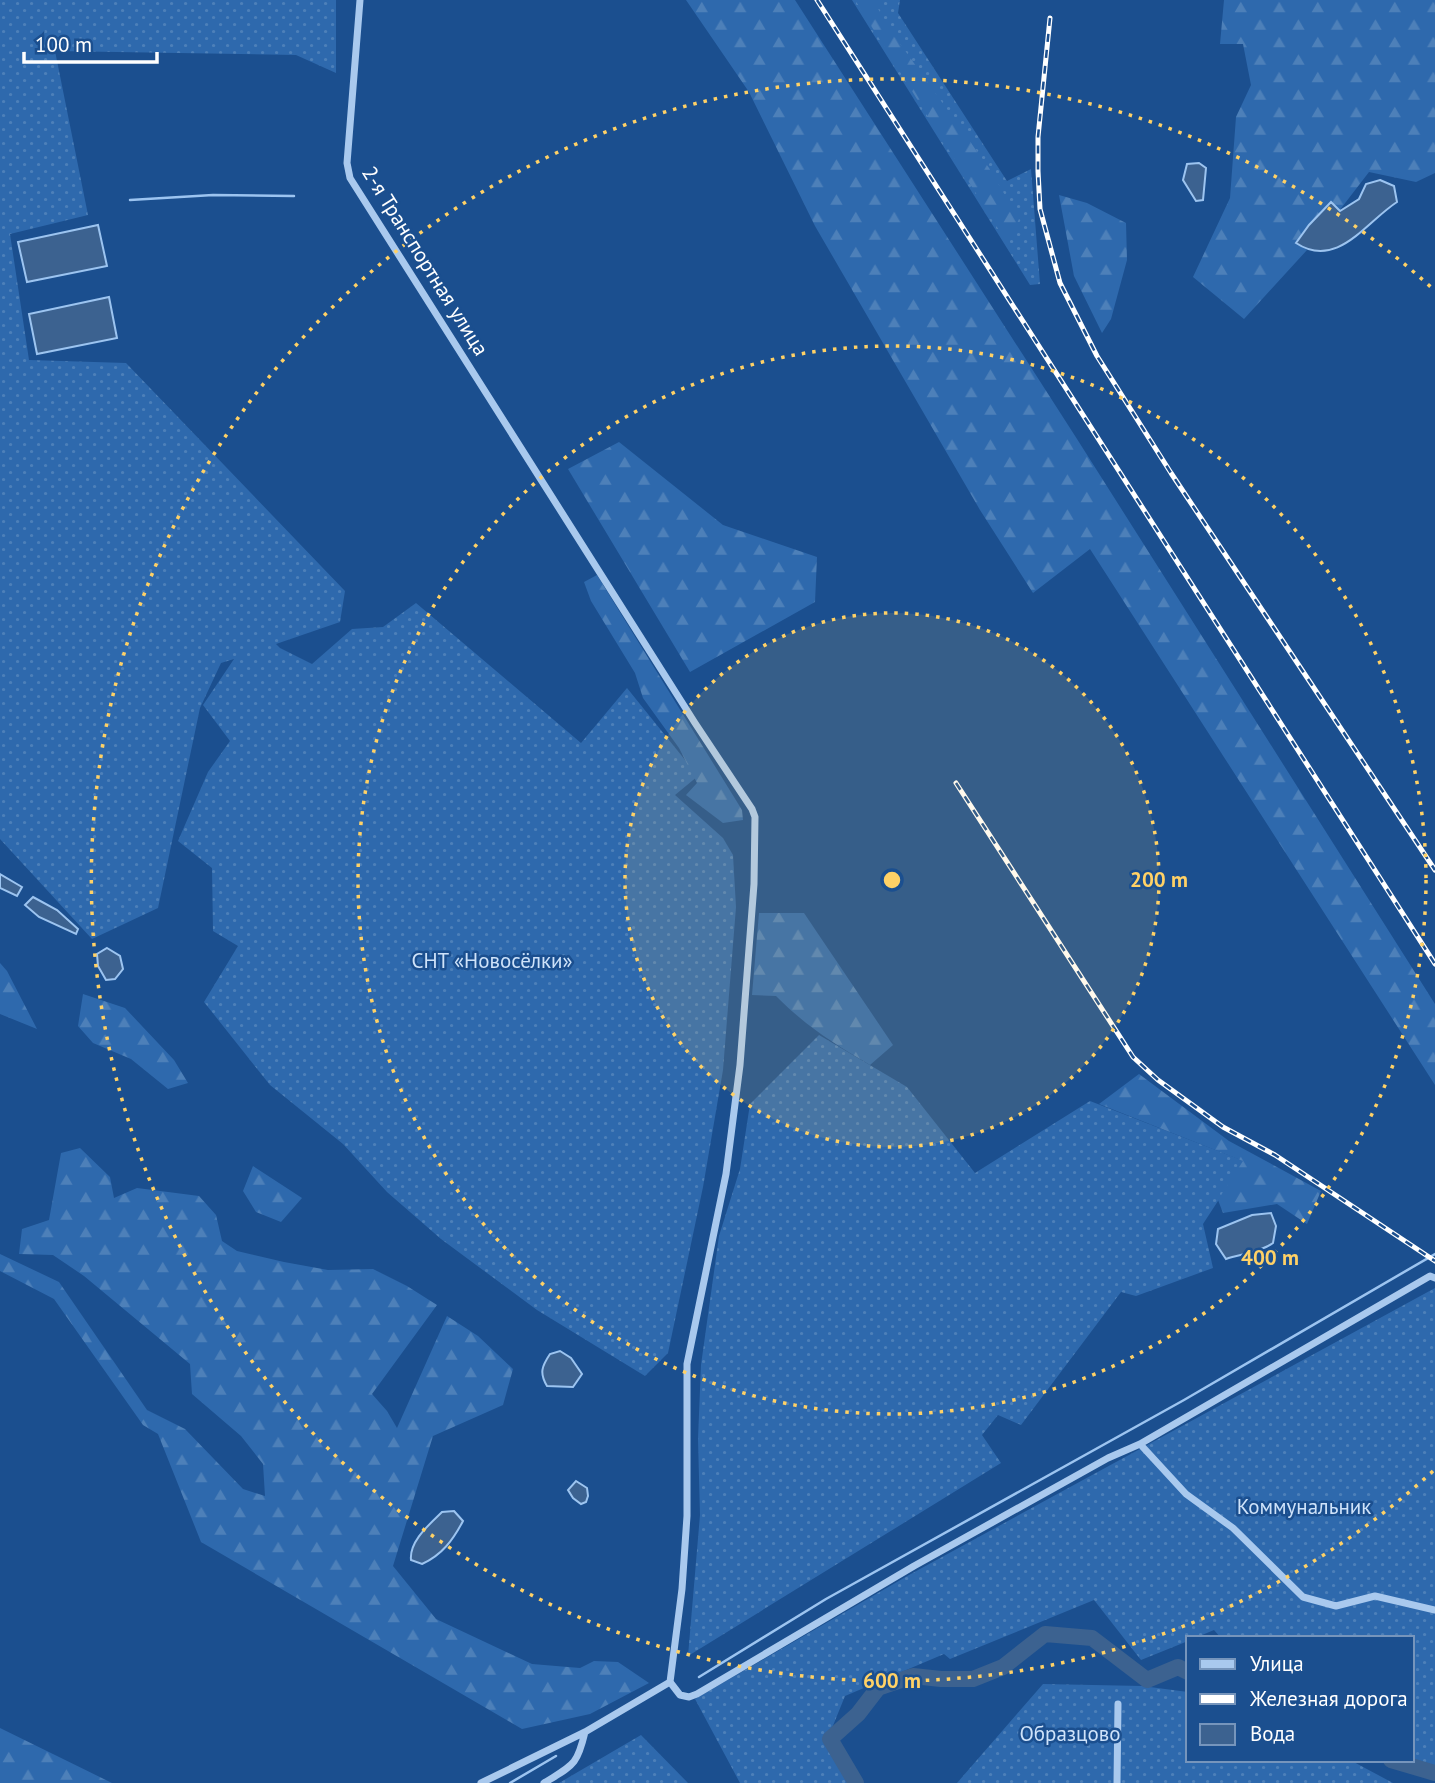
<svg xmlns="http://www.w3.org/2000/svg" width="1435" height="1783" viewBox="0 0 1435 1783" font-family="'PT Sans',sans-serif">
  <defs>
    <pattern id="grass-dots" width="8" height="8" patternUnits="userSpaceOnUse" patternTransform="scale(1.75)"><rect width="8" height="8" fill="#2e69ad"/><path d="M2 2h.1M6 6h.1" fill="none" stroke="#4d80b9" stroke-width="1.8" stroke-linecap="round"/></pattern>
    <pattern id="forest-firs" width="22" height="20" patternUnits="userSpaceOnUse" patternTransform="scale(1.75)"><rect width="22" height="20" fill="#2e69ad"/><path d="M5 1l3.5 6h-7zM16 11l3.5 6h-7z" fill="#4d80b9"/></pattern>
  </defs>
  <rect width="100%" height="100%" fill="#1b4f8f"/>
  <path fill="url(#grass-dots)" d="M 0,0 L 336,0 L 336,73 L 296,55 L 55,51 L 88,215 L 10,234 L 29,360 L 126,363 L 345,591 L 340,622 L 276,644 L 280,648 L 312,664 L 352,629 L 383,627 L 416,603 L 581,743 L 627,688 L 698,776 L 675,795 L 723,838 L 733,855 L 736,907 L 723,1070 L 703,1187 L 668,1353 L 645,1376 L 537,1310 L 441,1239 L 387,1192 L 343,1144 L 270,1085 L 204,1002 L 238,946 L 213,931 L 212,868 L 178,841 L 208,772 L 230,741 L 203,705 L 234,659 L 221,663 L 200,708 L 158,908 L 92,939 L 0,839 Z
    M 852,0 L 900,0 L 898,13 L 1007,181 L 1031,169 L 1040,284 L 1030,285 Z
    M 819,1035 L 907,1087 L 975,1173 L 1090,1101 L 1244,1161 L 1203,1224 L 1213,1268 L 1136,1296 L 1121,1292 L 1021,1425 L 998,1415 L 982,1435 L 1001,1463 L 688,1656 L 700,1515 L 698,1439 L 701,1365 L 719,1236 L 740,1169 L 750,1104 Z
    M 1435,1288 L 1435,1771 L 1401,1760 L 1412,1760 L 1412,1638 L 1221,1638 L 1214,1630 L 1195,1638 L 1188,1638 L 1188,1641 L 1141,1660 L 1094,1600 L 950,1659 L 944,1654 L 845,1696 L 830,1733 L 857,1783 L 740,1783 L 695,1699 L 909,1575 Z
    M 1043,1684 L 1142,1686 L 1188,1692 L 1188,1760 L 1350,1760 L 1393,1783 L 957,1783 Z
    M 641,1735 L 688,1783 L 559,1783 Z"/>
  <path fill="url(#forest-firs)" d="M 686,0 L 795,0 L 1077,439 L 1435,1004 L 1435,1085 L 1090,549 L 1033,593 L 980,510 L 815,226 L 749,92 Z
    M 855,0 L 873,0 L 891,31 L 989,168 L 1019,219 L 1007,243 Z
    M 1224,0 L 1435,0 L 1435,173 L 1416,182 L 1369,172 L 1339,211 L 1331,203 L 1297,243 L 1307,250 L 1244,319 L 1193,277 L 1230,198 L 1236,117 L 1251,85 L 1243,44 L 1220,44 Z
    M 1059,195 L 1087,203 L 1126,223 L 1127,260 L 1111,319 L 1102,333 L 1074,276 Z
    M 619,442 L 723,525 L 817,557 L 815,602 L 690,672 L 568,469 Z
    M 597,575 L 742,810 L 743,820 L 723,823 L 686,795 L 697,783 L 679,748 L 643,698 L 635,673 L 591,601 L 584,582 Z
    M 759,913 L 804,913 L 893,1045 L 870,1065 C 833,1043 807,1027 776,996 L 752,995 Z
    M 0,963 L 7,971 L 37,1029 L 0,1014 Z
    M 83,994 L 125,1008 L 174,1060 L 188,1083 L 168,1089 L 131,1059 L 93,1043 L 78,1026 Z
    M 1139,1074 L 1229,1141 L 1321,1191 L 1307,1224 L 1277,1204 L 1223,1213 L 1218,1200 L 1243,1161 L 1099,1104 Z
    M 80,1148 L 110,1177 L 114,1198 L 137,1188 L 199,1196 L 216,1215 L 222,1241 L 237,1251 L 284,1262 L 328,1270 L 373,1269 L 407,1286 L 437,1305 L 372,1394 L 387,1411 L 397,1428 L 447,1316 L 478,1336 L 513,1369 L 503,1405 L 433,1436 L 393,1566 L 436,1619 L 532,1664 L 580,1668 L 594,1661 L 618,1662 L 649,1683 L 590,1714 L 522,1729 L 201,1542 L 158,1434 L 143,1425 L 54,1299 L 0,1271 L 0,1254 L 59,1282 L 147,1410 L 185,1429 L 243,1489 L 265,1496 L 263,1464 L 241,1436 L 192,1394 L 190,1364 L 84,1276 L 53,1255 L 19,1254 L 22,1229 L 49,1220 L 61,1153 Z
    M 253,1166 L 302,1198 L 281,1222 L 256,1212 L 243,1191 Z
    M 0,1728 L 112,1783 L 0,1783 Z"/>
  <path fill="#3c6290" stroke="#9cc4f0" stroke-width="2" d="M 1199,163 L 1206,168 L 1203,200 L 1196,201 L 1183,180 L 1187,164 Z
    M 1380,180 L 1394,186 L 1397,202 C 1366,222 1337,270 1296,243 L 1309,225 L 1331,202 L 1340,211 L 1359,199 L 1366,184 Z
    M 98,225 L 107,266 L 27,282 L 18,242 Z
    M 109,297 L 117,338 L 37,354 L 29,314 Z
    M 0,874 L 22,887 L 17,896 L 0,888 Z
    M 33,897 L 57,910 L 78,929 L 76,934 L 39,917 L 25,905 Z
    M 107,948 L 120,956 L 123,969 L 115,979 L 106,980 L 98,966 L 97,954 Z
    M 1271,1213 L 1276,1226 L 1273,1243 C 1261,1252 1241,1254 1226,1259 L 1216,1244 L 1218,1229 L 1252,1215 Z
    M 560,1351 L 571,1358 L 582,1374 L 573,1387 L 547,1386 C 539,1373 542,1366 550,1354 Z
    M 576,1481 L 587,1488 L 588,1496 L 586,1502 L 581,1504 L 573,1498 L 568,1490 Z
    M 454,1511 L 463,1521 C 453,1540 442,1555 422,1564 L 411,1560 C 409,1541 430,1524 442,1512 Z"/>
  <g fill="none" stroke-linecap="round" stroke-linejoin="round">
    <path stroke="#9cc4f0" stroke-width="2.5" d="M 130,200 L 213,195 L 294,196
      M 699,1677 L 826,1599 L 1184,1400 L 1435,1254
      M 510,1783 L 556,1756"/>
    <path stroke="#3c6290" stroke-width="16" d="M 1391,1760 L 1435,1773
      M 856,1783 L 830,1739 L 858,1714 L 878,1688 L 913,1676 L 941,1679 L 973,1679 L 1003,1667 L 1045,1634 L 1092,1638 L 1147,1680 L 1178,1667 L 1188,1672"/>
    <path stroke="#a9c9ee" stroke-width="7" d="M 360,0 L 347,163 L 350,178 L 695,723 L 752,809 L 755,817 L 754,884 L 740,1065 L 726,1174 L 687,1364 L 687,1516 L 682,1589 L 670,1682 L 680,1695 L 689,1697 L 697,1694 L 914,1566 L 1108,1458 L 1140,1444 L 1430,1276 L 1435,1278
      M 1140,1444 L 1186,1494 L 1233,1528 L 1303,1597 L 1336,1606 L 1375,1596 L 1435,1610
      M 481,1783 L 585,1732 L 670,1682
      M 544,1783 C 573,1765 577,1766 585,1732
      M 1117,1783 L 1118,1704"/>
    <g stroke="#fff" stroke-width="5">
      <path id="rail" d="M 817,0 L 1435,964
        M 1050,18 L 1038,137 L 1038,171 L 1040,209 L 1060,283 L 1097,356 L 1171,473 L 1435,870
        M 956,783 L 1133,1057 L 1158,1080 L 1223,1127 L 1275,1155 L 1435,1261"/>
    </g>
    <use href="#rail" stroke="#1b4f8f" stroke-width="2.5" stroke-dasharray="8" stroke-linecap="butt"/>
  </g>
  <circle cx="892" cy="880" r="267" fill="#ffd166" fill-opacity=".12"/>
  <g fill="none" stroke="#ffd166" stroke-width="3.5" stroke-dasharray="3.5 7">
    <circle cx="892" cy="880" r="267"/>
    <circle cx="892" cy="880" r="534"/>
    <path d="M1433 1471A801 801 0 1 1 1433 289"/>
  </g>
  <g text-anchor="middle" stroke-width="5" stroke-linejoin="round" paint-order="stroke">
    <g font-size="21" fill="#fff" stroke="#1b4f8f">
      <text transform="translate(425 261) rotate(58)" y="7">2-я Транспортная улица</text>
    </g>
    <g font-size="21" fill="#cfe3fa" stroke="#1b4f8f">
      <text x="492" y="968">СНТ «Новосёлки»</text>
      <text x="1304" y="1514">Коммунальник</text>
      <text x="1070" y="1741">Образцово</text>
    </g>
  </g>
  <circle cx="892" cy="880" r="10" fill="#ffd166" stroke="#1b4f8f" stroke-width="3.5"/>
  <g font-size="21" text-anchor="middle" font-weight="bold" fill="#ffd166" stroke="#1b4f8f" stroke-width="5" stroke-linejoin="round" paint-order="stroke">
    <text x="1159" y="887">200 m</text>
    <text x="1270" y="1265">400 m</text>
    <text x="892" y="1688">600 m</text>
  </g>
  <rect x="1186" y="1636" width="228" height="126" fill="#1b4f8f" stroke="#7695bc" stroke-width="2"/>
  <rect x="1200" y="1659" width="35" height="10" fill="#a9c9ee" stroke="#7695bc" stroke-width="2"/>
  <text x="1250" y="1671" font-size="21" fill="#ffffff">Улица</text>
  <rect x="1200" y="1694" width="35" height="10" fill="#ffffff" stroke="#7695bc" stroke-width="2"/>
  <text x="1250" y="1706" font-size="21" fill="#ffffff">Железная дорога</text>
  <rect x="1200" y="1724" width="35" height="21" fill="#3c6290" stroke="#7695bc" stroke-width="2"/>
  <text x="1250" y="1741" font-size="21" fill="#ffffff">Вода</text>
  <path d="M24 52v10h133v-10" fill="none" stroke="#ffffff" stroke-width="3.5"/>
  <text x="35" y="52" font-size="21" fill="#ffffff" stroke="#1b4f8f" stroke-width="5" paint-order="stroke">100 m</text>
</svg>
